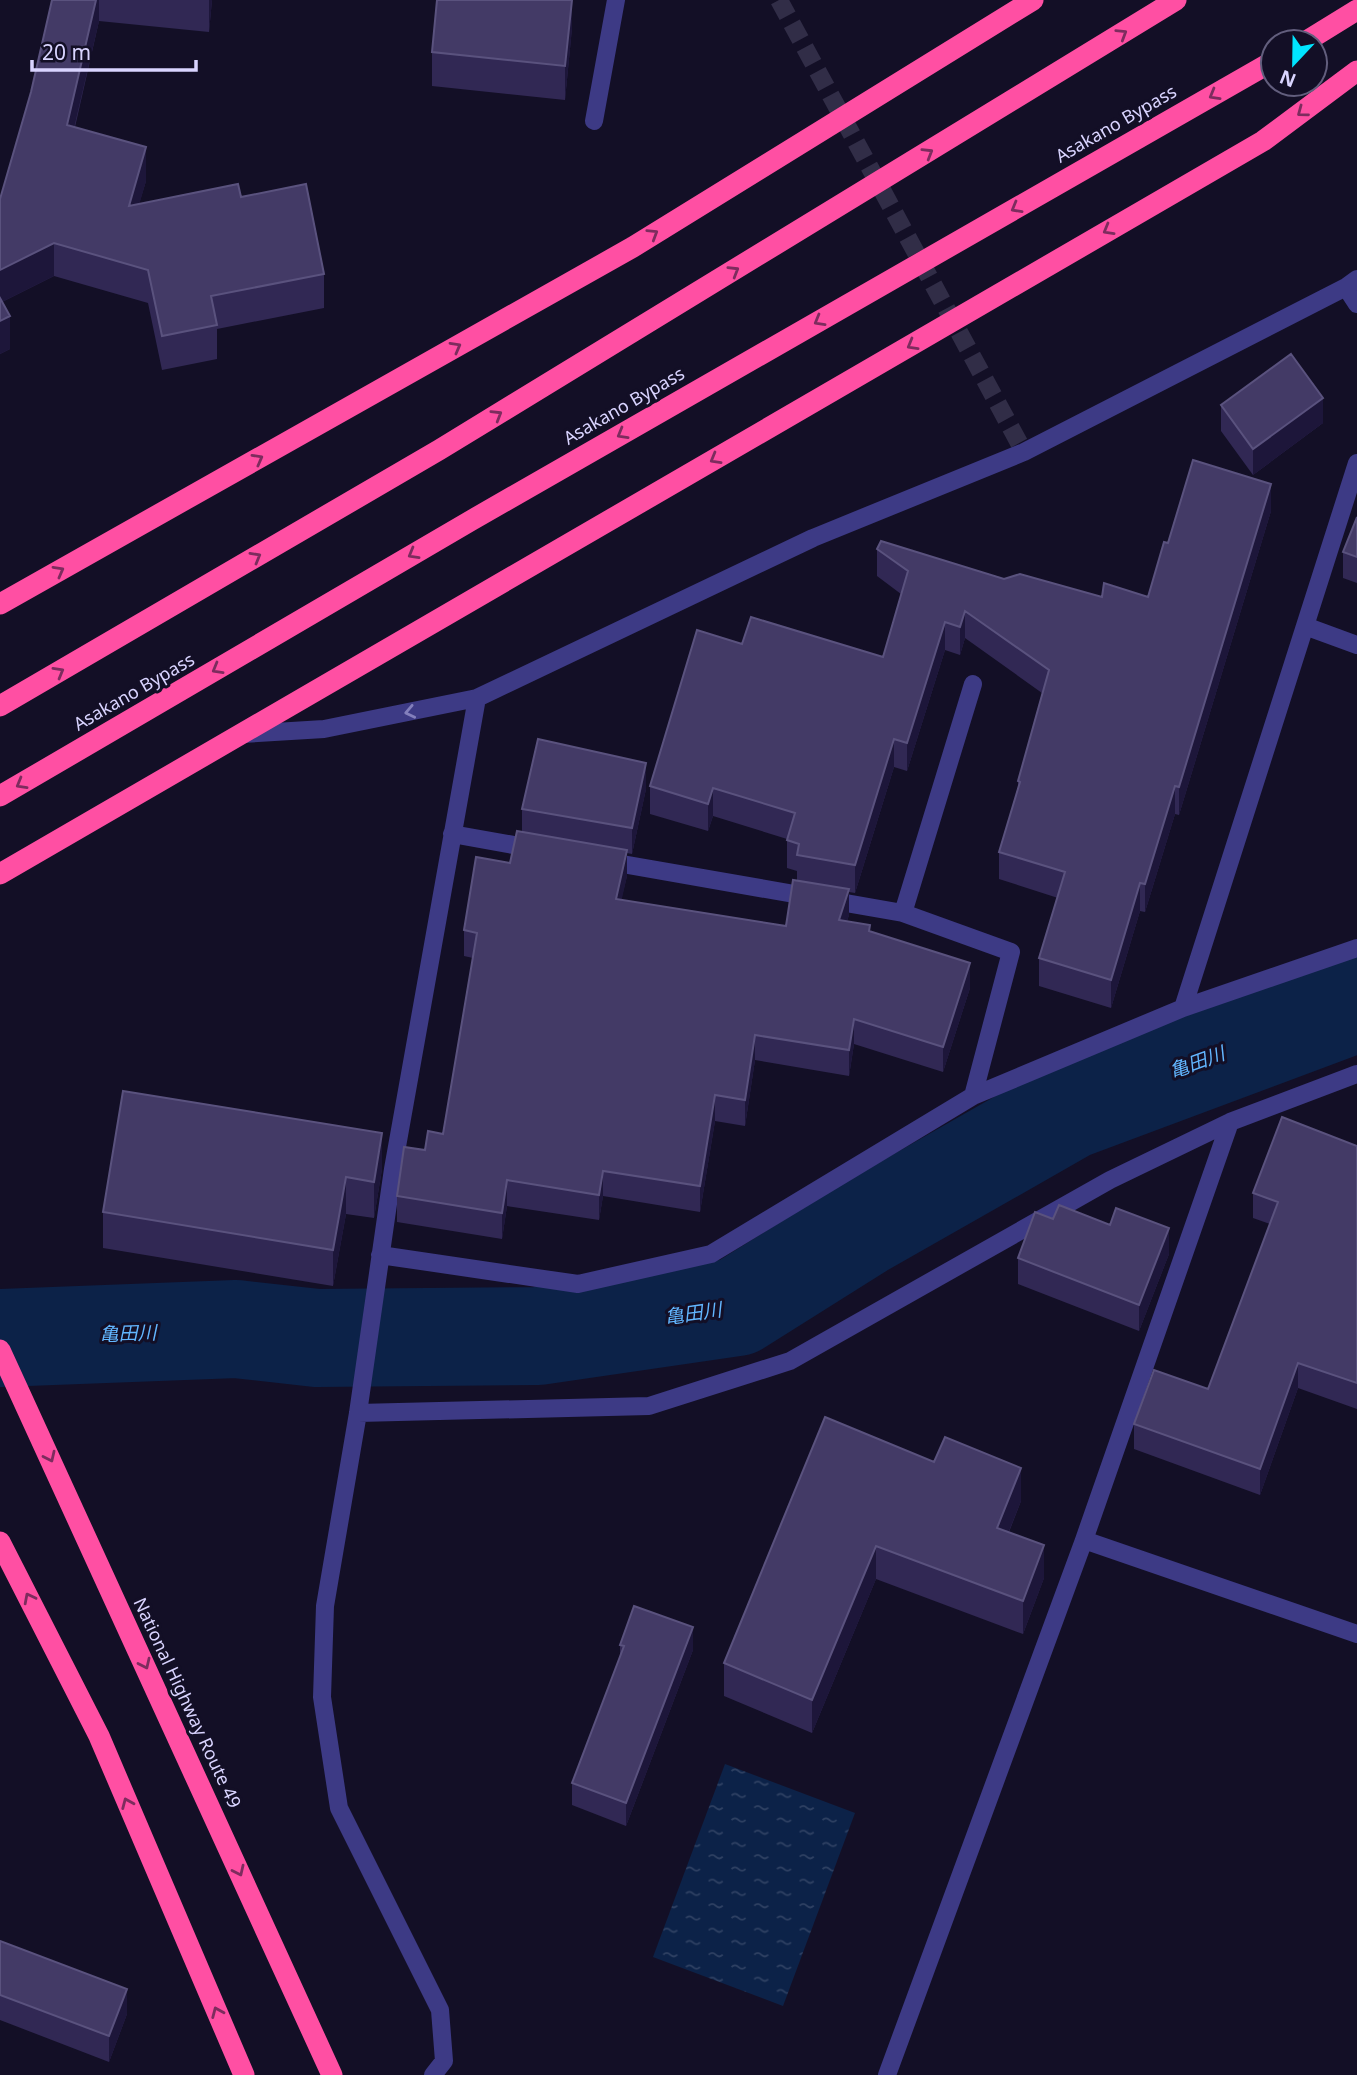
<svg xmlns="http://www.w3.org/2000/svg" width="1357" height="2075" viewBox="0 0 1357 2075" font-family="'Noto Sans','Noto Sans JP',sans-serif">
  <defs>
    <pattern id="water-ripples" width="26" height="14" patternUnits="userSpaceOnUse" patternTransform="scale(1.75)"><rect width="26" height="14" fill="#0c2248"/><path d="M2 4q2-2 4 0t4 0M15 11q2-2 4 0t4 0" fill="none" stroke="#2f4163"/></pattern>
  </defs>
  <rect width="100%" height="100%" fill="#130f26"/>
  <path fill="url(#water-ripples)" d="M 725,1764 L 855,1813 L 783,2006 L 653,1957 Z"/>
  <g fill="none" stroke-linecap="round" stroke-linejoin="round">
    <path stroke="#0c2248" stroke-width="98" d="M 0,1338 L 236,1329 L 317,1338 L 538,1336 L 737,1307 L 861,1229 L 1070,1110 L 1357,1003"/>
    <path stroke="#312d47" stroke-width="18" stroke-dasharray="18 9" stroke-linecap="butt" d="M 779,0 L 1024,452"/>
    <path stroke="#3d3a85" stroke-width="18" d="M 594,121 L 616,0
      M 1346,287 L 1357,304
      M 1305,626 L 1357,645
      M 242,734 L 324,729 L 477,698
      M 452,834 L 536,849
      M 605,861 L 903,913 L 1011,952 L 973,1096
      M 903,913 L 973,684
      M 1183,1008 L 1357,463
      M 380,1255 L 578,1284 L 711,1254 L 973,1096 L 1183,1008 L 1357,948
      M 358,1413 L 649,1406 L 790,1361 L 1110,1180 L 1230,1122 L 1357,1074
      M 1084,1540 L 1357,1634
      M 433,2075 L 444,2061 L 440,2010 L 339,1808 L 322,1697 L 325,1606 L 358,1413 L 393,1169 L 477,698 L 813,538 L 1024,452 L 1346,287 L 1357,279
      M 887,2075 L 1084,1540 L 1230,1122"/>
    <path stroke="#ff4fa3" stroke-width="21" d="M 1305,42 L 1357,10
      M 0,604 L 633,247 L 1033,0
      M 0,706 L 439,450 L 1176,0
      M 0,796 L 472,520 L 1273,61
      M 0,874 L 1263,141 L 1357,71
      M 0,1350 L 332,2075
      M 0,1542 L 99,1736 L 244,2075"/>
  </g>
  <path fill="#312854" d="M 52,0 L 212,0 L 209,32 L 99,21 L 75,127 L 146,181 L 139,204 L 241,197 L 324,274 L 324,308 L 217,329 L 217,359 L 162,370 L 148,303 L 54,276 L 2,302 L 10,349 L 0,354 L 0,199 L 31,92 Z
    M 572,0 L 572,28 L 565,100 L 432,86 L 432,52 Z
    M 1221,405 L 1323,423 L 1253,475 L 1221,431 Z
    M 1271,511 L 1179,815 L 1175,814 L 1145,912 L 1140,911 L 1111,1008 L 1039,986 L 1039,958 L 1058,898 L 999,879 L 999,852 L 1018,788 L 1018,781 L 1042,693 L 965,638 L 960,655 L 945,650 L 907,771 L 894,767 L 855,893 L 849,892 L 849,915 L 847,921 L 870,931 L 970,988 L 943,1072 L 854,1044 L 849,1076 L 755,1060 L 745,1126 L 715,1121 L 700,1212 L 603,1196 L 599,1220 L 507,1206 L 502,1239 L 397,1222 L 397,1196 L 425,1150 L 443,1134 L 473,958 L 464,956 L 464,930 L 510,863 L 522,832 L 522,809 L 646,789 L 632,854 L 627,853 L 627,876 L 621,900 L 786,926 L 797,880 L 797,871 L 787,868 L 787,839 L 713,816 L 708,831 L 650,814 L 650,786 L 742,644 L 883,657 L 901,594 L 877,576 L 877,549 L 1004,579 L 1102,597 L 1148,597 L 1168,543 Z
    M 1357,517 L 1357,583 L 1343,578 L 1343,552 Z
    M 1357,1146 L 1357,1409 L 1298,1388 L 1260,1495 L 1134,1449 L 1134,1424 L 1208,1389 L 1270,1224 L 1253,1218 L 1253,1193 Z
    M 382,1169 L 374,1218 L 346,1214 L 333,1286 L 103,1248 L 103,1212 Z
    M 1053,1219 L 1110,1225 L 1169,1254 L 1139,1331 L 1018,1284 L 1018,1258 Z
    M 825,1417 L 1021,1501 L 1009,1532 L 1044,1578 L 1023,1634 L 876,1579 L 812,1733 L 724,1696 L 724,1663 Z
    M 620,1645 L 693,1650 L 626,1826 L 572,1805 L 572,1783 L 620,1656 Z
    M 0,1941 L 127,2014 L 109,2062 L 0,2020 Z"/>
  <path fill="#1d163a" d="M 96,0 L 99,0 L 99,21 L 67,158 L 67,125 Z
    M 209,0 L 212,0 L 209,32 Z
    M 572,0 L 572,28 L 565,100 L 565,66 Z
    M 146,147 L 146,181 L 129,240 L 129,206 Z
    M 54,243 L 54,276 L 0,303 L 0,270 Z
    M 10,316 L 10,349 L 0,354 L 0,321 Z
    M 1323,398 L 1323,423 L 1253,475 L 1253,449 Z
    M 1271,484 L 1271,511 L 1179,815 L 1179,787 Z
    M 965,611 L 965,638 L 960,655 L 960,627 Z
    M 945,622 L 945,650 L 907,771 L 907,743 Z
    M 894,739 L 894,767 L 855,893 L 855,865 Z
    M 646,763 L 646,789 L 632,854 L 632,828 Z
    M 1175,786 L 1175,814 L 1145,912 L 1145,884 Z
    M 713,788 L 713,816 L 708,831 L 708,804 Z
    M 627,850 L 627,876 L 616,925 L 616,899 Z
    M 1140,883 L 1140,911 L 1111,1008 L 1111,980 Z
    M 849,889 L 849,915 L 839,945 L 839,920 Z
    M 970,963 L 970,988 L 943,1072 L 943,1047 Z
    M 854,1019 L 854,1044 L 849,1076 L 849,1050 Z
    M 755,1035 L 755,1060 L 745,1126 L 745,1100 Z
    M 715,1095 L 715,1121 L 700,1212 L 700,1186 Z
    M 382,1133 L 382,1169 L 374,1218 L 374,1182 Z
    M 603,1171 L 603,1196 L 599,1220 L 599,1195 Z
    M 346,1177 L 346,1214 L 333,1286 L 333,1250 Z
    M 507,1180 L 507,1206 L 502,1239 L 502,1213 Z
    M 1169,1228 L 1169,1254 L 1139,1331 L 1139,1305 Z
    M 1298,1363 L 1298,1388 L 1260,1495 L 1260,1469 Z
    M 1021,1468 L 1021,1501 L 997,1561 L 997,1528 Z
    M 1044,1545 L 1044,1578 L 1023,1634 L 1023,1601 Z
    M 876,1546 L 876,1579 L 812,1733 L 812,1700 Z
    M 693,1627 L 693,1650 L 626,1826 L 626,1803 Z
    M 127,1989 L 127,2014 L 109,2062 L 109,2036 Z"/>
  <path fill="#433a66" stroke="#5a527e" stroke-width="2" d="M 52,0 L 96,0 L 67,125 L 146,147 L 129,206 L 238,184 L 241,197 L 306,184 L 324,274 L 211,296 L 217,325 L 162,336 L 148,270 L 54,243 L 0,270 L 0,199 L 31,92 Z
    M 437,0 L 572,0 L 565,66 L 432,52 Z
    M 0,298 L 10,316 L 0,321 Z
    M 1291,354 L 1323,398 L 1253,449 L 1221,405 Z
    M 1193,460 L 1271,484 L 1179,787 L 1175,786 L 1145,884 L 1140,883 L 1111,980 L 1039,958 L 1065,872 L 999,852 L 1020,782 L 1018,781 L 1049,670 L 965,611 L 960,627 L 945,622 L 907,743 L 894,739 L 855,865 L 797,855 L 799,844 L 787,840 L 795,813 L 713,788 L 708,804 L 650,786 L 697,630 L 742,644 L 751,617 L 883,657 L 908,571 L 877,549 L 881,541 L 1004,579 L 1020,574 L 1102,597 L 1104,583 L 1148,597 L 1164,542 L 1168,543 Z
    M 1357,517 L 1357,557 L 1343,552 Z
    M 538,739 L 646,763 L 632,828 L 522,809 Z
    M 517,831 L 627,850 L 616,899 L 786,926 L 793,880 L 849,889 L 839,920 L 870,925 L 869,931 L 970,963 L 943,1047 L 854,1019 L 849,1050 L 755,1035 L 745,1100 L 715,1095 L 700,1186 L 603,1171 L 599,1195 L 507,1180 L 502,1213 L 397,1196 L 404,1147 L 425,1150 L 428,1131 L 443,1134 L 477,933 L 464,930 L 476,857 L 510,863 Z
    M 123,1091 L 382,1133 L 374,1182 L 346,1177 L 333,1250 L 103,1212 Z
    M 1282,1117 L 1357,1146 L 1357,1383 L 1298,1363 L 1260,1469 L 1134,1424 L 1154,1370 L 1208,1389 L 1278,1202 L 1253,1193 Z
    M 1059,1205 L 1110,1225 L 1116,1208 L 1169,1228 L 1139,1305 L 1018,1258 L 1035,1212 L 1053,1219 Z
    M 825,1417 L 934,1462 L 945,1437 L 1021,1468 L 997,1528 L 1044,1545 L 1023,1601 L 876,1546 L 812,1700 L 724,1663 Z
    M 634,1606 L 693,1627 L 626,1803 L 572,1783 L 624,1646 L 620,1645 Z
    M 0,1941 L 127,1989 L 109,2036 L 0,1995 Z"/>
  <defs><path id="oneway-chevron" d="M-2-3.5L2.5 0L-2 3.5" fill="none" stroke-width="1.6" stroke-linecap="round" stroke-linejoin="round" transform="scale(1.75)"/></defs>
  <g stroke="#7d2c5e">
    <use href="#oneway-chevron" transform="translate(1122 34) rotate(-32)"/>
    <use href="#oneway-chevron" transform="translate(1214 95) rotate(150)"/>
    <use href="#oneway-chevron" transform="translate(1302 112) rotate(143)"/>
    <use href="#oneway-chevron" transform="translate(928 153) rotate(-31)"/>
    <use href="#oneway-chevron" transform="translate(1016 208) rotate(150)"/>
    <use href="#oneway-chevron" transform="translate(1108 230) rotate(150)"/>
    <use href="#oneway-chevron" transform="translate(653 234) rotate(-32)"/>
    <use href="#oneway-chevron" transform="translate(734 271) rotate(-31)"/>
    <use href="#oneway-chevron" transform="translate(819 321) rotate(150)"/>
    <use href="#oneway-chevron" transform="translate(912 345) rotate(150)"/>
    <use href="#oneway-chevron" transform="translate(456 347) rotate(-29)"/>
    <use href="#oneway-chevron" transform="translate(497 415) rotate(-31)"/>
    <use href="#oneway-chevron" transform="translate(622 434) rotate(150)"/>
    <use href="#oneway-chevron" transform="translate(258 459) rotate(-29)"/>
    <use href="#oneway-chevron" transform="translate(715 459) rotate(150)"/>
    <use href="#oneway-chevron" transform="translate(413 554) rotate(150)"/>
    <use href="#oneway-chevron" transform="translate(256 557) rotate(-30)"/>
    <use href="#oneway-chevron" transform="translate(59 571) rotate(-29)"/>
    <use href="#oneway-chevron" transform="translate(217 669) rotate(150)"/>
    <use href="#oneway-chevron" transform="translate(59 672) rotate(-30)"/>
    <use href="#oneway-chevron" transform="translate(21 784) rotate(150)"/>
    <use href="#oneway-chevron" transform="translate(50 1457) rotate(65)"/>
    <use href="#oneway-chevron" transform="translate(29 1598) rotate(-117)"/>
    <use href="#oneway-chevron" transform="translate(145 1664) rotate(65)"/>
    <use href="#oneway-chevron" transform="translate(127 1803) rotate(-113)"/>
    <use href="#oneway-chevron" transform="translate(239 1871) rotate(65)"/>
    <use href="#oneway-chevron" transform="translate(217 2012) rotate(-113)"/>
  </g>
  <use stroke="#837fbc" href="#oneway-chevron" transform="translate(410 712) rotate(168)"/>
  <g text-anchor="middle" stroke-width="6" stroke-linejoin="round" paint-order="stroke">
    <g font-size="18" fill="#d9d4ff" stroke="#130f26">
      <text transform="translate(1116 124) rotate(-30)" y="6">Asakano Bypass</text>
      <text transform="translate(624 406) rotate(-30)" y="6">Asakano Bypass</text>
      <text transform="translate(134 692) rotate(-30)" y="6">Asakano Bypass</text>
      <text transform="translate(187 1703) rotate(65)" y="6">National Highway Route 49</text>
    </g>
    <g font-size="19" font-style="italic" fill="#62b6ff" stroke="#130f26">
      <text transform="translate(1197 1062) rotate(-20)" y="7">亀田川</text>
      <text transform="translate(693 1313) rotate(-8)" y="7">亀田川</text>
      <text transform="translate(128 1333) rotate(-2)" y="7">亀田川</text>
    </g>
  </g>
  <g transform="translate(1294 63) rotate(202)"><circle r="33" fill="#130f26" stroke="#625e7d" stroke-width="2"/>
  <path d="M0-5L12 26L0 18L-12 26Z" fill="#00e5ff"/>
  <text y="-10" font-size="19" font-weight="bold" text-anchor="middle" fill="#d9d4ff">N</text>
  </g>
  <path d="M32 60v10h164v-10" fill="none" stroke="#d9d4ff" stroke-width="3.5"/>
  <text x="42" y="60" font-size="21" fill="#d9d4ff" stroke="#130f26" stroke-width="5" paint-order="stroke">20 m</text>
</svg>
